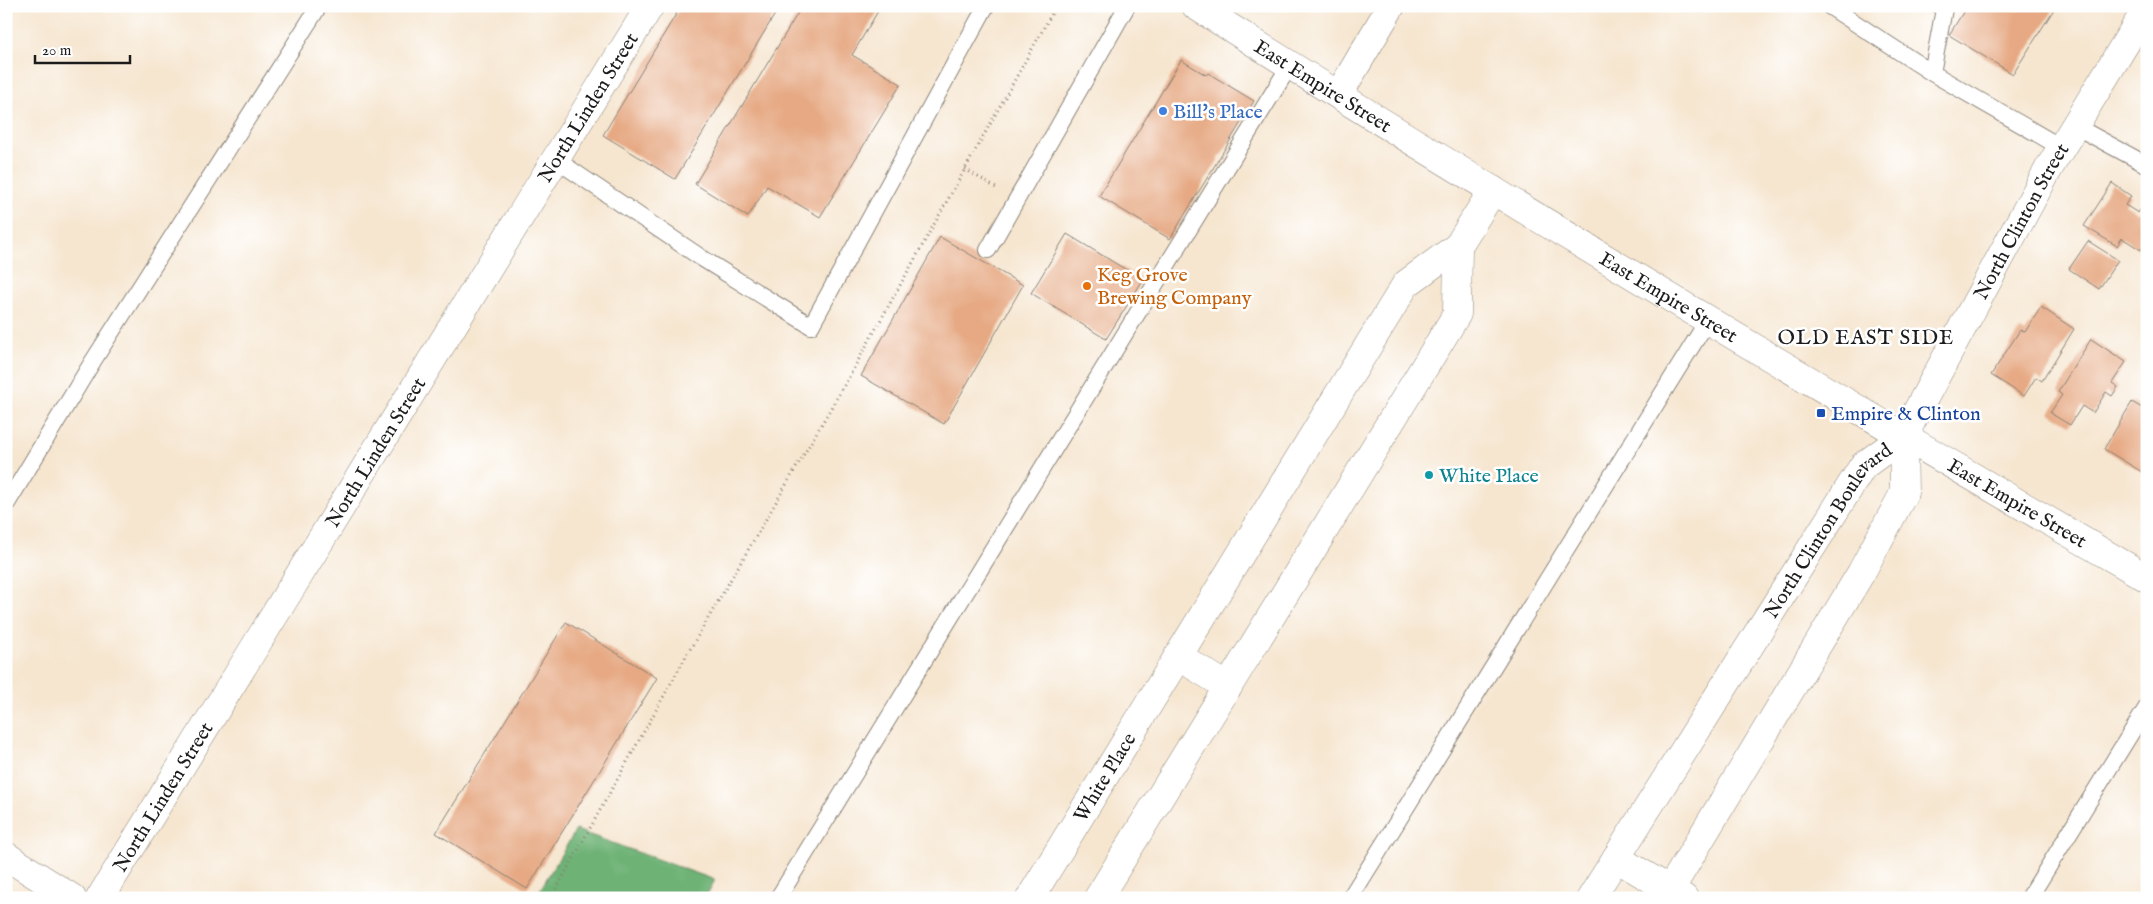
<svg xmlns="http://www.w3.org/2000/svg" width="2153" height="904" viewBox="0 0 2153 904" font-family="'IM FELL English',serif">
  <rect width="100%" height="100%" fill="#fff"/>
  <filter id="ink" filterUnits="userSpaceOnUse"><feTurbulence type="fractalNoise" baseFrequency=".02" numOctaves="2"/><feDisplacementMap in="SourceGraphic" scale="10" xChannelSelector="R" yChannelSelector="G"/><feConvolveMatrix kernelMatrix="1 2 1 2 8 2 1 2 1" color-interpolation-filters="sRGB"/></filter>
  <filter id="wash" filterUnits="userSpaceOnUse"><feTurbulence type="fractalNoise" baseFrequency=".0096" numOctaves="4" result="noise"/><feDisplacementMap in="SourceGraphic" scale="20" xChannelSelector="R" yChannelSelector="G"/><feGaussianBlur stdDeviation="1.12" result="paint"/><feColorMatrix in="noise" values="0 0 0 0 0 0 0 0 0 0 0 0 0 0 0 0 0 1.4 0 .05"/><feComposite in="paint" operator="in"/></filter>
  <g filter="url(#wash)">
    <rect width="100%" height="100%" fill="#f6e6d0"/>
    <path fill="#6eb276" stroke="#456749" d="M 576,830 L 715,880 L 705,898 L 535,898 Z"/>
    <g id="blocks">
      <path fill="#e6a983" d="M 681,6 L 780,6 L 675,179 L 603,135 Z
        M 802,6 L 881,6 L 852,55 L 901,84 L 820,217 L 767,186 L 748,217 L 695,184 Z
        M 1967,6 L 2056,6 L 2013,74 L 1949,35 Z
        M 1181,60 L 1206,75 L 1208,73 L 1254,101 L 1170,239 L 1099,196 Z
        M 2112,183 L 2131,196 L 2125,205 L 2138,213 L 2147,200 L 2147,240 L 2141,250 L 2122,238 L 2117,246 L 2084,226 Z
        M 1067,234 L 1143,280 L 1106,339 L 1031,293 Z
        M 940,237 L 1023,285 L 944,424 L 861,376 Z
        M 2088,241 L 2118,260 L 2099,289 L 2069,269 Z
        M 2041,307 L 2074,329 L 2042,381 L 2036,377 L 2024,396 L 1991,375 L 2020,330 L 2025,332 Z
        M 2091,339 L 2126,362 L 2112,383 L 2118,387 L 2112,396 L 2106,392 L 2093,413 L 2082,406 L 2070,425 L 2050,413 L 2062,395 L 2058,392 Z
        M 2132,402 L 2147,411 L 2147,475 L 2104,449 Z
        M 566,622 L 657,678 L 527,889 L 436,833 Z"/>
    </g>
  </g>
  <g filter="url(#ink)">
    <use href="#blocks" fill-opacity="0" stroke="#898176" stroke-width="1"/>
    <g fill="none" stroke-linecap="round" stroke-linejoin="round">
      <g stroke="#898176" stroke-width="18">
        <path id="service" d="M 1829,6 L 1932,73 L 2062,148
          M 1932,73 L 1944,9 L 1940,6
          M 2075,126 L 2147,165
          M 555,159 L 700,257 L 811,326 L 986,6
          M 988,250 L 1127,6
          M 6,505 L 93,361 L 319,6
          M 778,898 L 1290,65
          M 1350,898 L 1708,320
          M 2029,898 L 2147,707"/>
      </g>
      <g stroke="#898176" stroke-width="29">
        <g id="minor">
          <path d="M 1339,94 L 1391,6"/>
          <path d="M 1178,656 L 1228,687"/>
          <path d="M 6,856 L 72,898"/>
          <path d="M 1616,858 L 1684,898"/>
          <path id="s1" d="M 100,898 L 650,6"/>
          <path id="s2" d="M 1030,898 L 1406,284 L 1458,246 L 1493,190"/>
          <path d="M 1098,898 L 1457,314 L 1458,246"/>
        </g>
      </g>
      <g stroke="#898176" stroke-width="29">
        <g id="tertiary">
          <path id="s3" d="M 1591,898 L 1863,466 L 1903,437"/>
          <path d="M 1665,898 L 1861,573 L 1904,493 L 1903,437"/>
        </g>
      </g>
      <g stroke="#898176" stroke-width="29">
        <g id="primary">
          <path id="s4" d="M 1196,6 C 1509,204 1827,393 2147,578"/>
          <path id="s5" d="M 1903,437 L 2049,168 L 2147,8"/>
        </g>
      </g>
      <path stroke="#898176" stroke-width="3" stroke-dasharray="1 4" stroke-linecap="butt" d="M 965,169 L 996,188
        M 551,898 L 689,651 L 845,384 L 1056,6"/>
      <use href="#service" stroke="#fff" stroke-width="16"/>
      <use href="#minor" stroke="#fff" stroke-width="28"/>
      <use href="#tertiary" stroke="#fff" stroke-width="28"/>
      <use href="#primary" stroke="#fff" stroke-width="28"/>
    </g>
  </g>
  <circle fill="#3f7fe0" stroke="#fff" stroke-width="2" cx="1163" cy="111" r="5"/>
  <circle fill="#e8710a" stroke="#fff" stroke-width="2" cx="1087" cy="286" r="5"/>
  <rect fill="#1a4fb4" stroke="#fff" stroke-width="2" x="1816" y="408" width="10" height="10" rx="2.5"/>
  <circle fill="#0f9aa8" stroke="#fff" stroke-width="2" cx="1429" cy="475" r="5"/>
  <g text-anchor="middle" stroke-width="5" stroke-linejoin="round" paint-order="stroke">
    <g font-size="20" fill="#1c1c1c" stroke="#fff">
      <text dy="7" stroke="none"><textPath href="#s4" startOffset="150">East Empire Street</textPath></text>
      <text dy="7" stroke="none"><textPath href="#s1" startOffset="929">North Linden Street</textPath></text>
      <text dy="7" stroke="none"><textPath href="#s5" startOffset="246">North Clinton Street</textPath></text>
      <text dy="7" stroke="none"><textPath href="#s4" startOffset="555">East Empire Street</textPath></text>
      <text dy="7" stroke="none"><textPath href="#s1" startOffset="524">North Linden Street</textPath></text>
      <text dy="7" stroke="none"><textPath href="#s4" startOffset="960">East Empire Street</textPath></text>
      <text dy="7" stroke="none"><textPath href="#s3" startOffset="438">North Clinton Boulevard</textPath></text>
      <text dy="7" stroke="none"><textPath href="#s2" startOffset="142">White Place</textPath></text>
      <text dy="7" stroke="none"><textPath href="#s1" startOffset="119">North Linden Street</textPath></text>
    </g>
    <g font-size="20" fill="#366cbe" stroke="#fff" text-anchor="start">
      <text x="1173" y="118">Bill's Place</text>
    </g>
    <g font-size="20" fill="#c56008" stroke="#fff" text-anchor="start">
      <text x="1097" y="281">Keg Grove<tspan x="1097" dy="23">Brewing Company</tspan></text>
    </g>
    <g font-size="20" fill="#164399" stroke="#fff" text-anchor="start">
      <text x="1831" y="420">Empire &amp; Clinton</text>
    </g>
    <g font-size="20" fill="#0d838f" stroke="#fff" text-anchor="start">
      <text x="1439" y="482">White Place</text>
    </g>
    <g font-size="21" letter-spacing="1" fill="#1c1c1c" stroke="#fff">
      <text x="1866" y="344">OLD EAST SIDE</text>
    </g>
  </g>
  <rect width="2153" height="904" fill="none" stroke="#fff" stroke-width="25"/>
  <path d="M35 55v8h95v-8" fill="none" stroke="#1c1c1c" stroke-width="2.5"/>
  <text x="42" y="55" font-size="15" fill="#1c1c1c" stroke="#ffffff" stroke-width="4" paint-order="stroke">20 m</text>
</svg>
